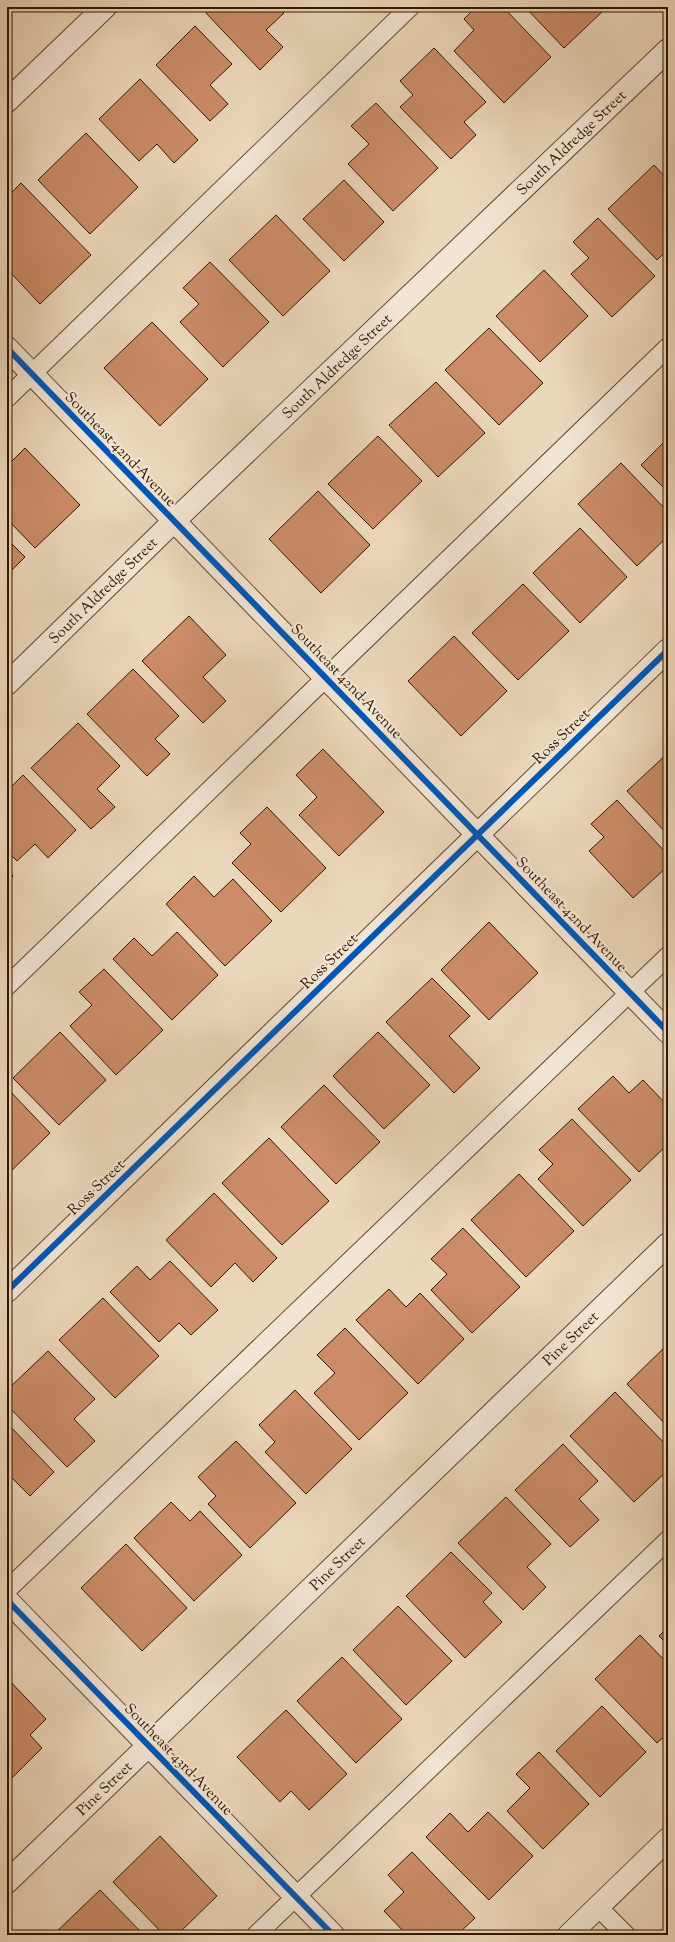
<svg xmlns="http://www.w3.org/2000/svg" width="675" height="1942" viewBox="0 0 675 1942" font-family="'Sorts Mill Goudy',serif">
  <rect width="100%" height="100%" fill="#ebd7bb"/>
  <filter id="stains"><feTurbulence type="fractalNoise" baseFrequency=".005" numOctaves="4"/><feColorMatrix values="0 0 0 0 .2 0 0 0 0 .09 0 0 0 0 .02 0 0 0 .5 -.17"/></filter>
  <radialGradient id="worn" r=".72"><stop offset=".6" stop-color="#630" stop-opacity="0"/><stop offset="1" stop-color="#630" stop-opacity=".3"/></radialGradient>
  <path fill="#cc8c67" stroke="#311601" d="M 212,7 L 278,7 L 284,13 L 266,30 L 283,47 L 260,70 L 206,13 Z
    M 476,7 L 503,7 L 551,57 L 504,103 L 454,51 L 474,30 L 464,19 Z
    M 525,7 L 601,7 L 604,10 L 564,48 Z
    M 195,26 L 232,64 L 210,85 L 228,104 L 210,121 L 156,65 Z
    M 434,48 L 486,102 L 464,122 L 476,135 L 451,159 L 400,107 L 413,95 L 400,81 Z
    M 140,79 L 198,140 L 174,163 L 157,144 L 139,161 L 99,119 Z
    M 376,103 L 438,168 L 393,211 L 348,164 L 369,144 L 351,126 Z
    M 86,133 L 138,187 L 90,234 L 38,180 Z
    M 654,165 L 668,180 L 668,249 L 657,260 L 608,209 Z
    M 344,180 L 384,222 L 344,261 L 303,219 Z
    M 21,183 L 91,255 L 40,304 L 7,269 L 7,197 Z
    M 276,215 L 330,271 L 283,316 L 229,260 Z
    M 598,218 L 655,276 L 612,317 L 571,274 L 589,258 L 573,242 Z
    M 210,262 L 269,322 L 223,367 L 180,322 L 199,304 L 183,288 Z
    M 544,270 L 588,316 L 540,362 L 496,316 Z
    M 152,322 L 208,379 L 160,426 L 104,368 Z
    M 489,328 L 543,383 L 499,425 L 445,370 Z
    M 436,382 L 485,433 L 438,477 L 389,425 Z
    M 378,436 L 422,481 L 373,529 L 328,484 Z
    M 668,438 L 668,492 L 641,465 Z
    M 25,448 L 80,505 L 35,548 L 7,519 L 7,466 Z
    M 621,463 L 668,512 L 668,536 L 637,566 L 578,504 Z
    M 318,491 L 370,545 L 321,593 L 269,539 Z
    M 580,528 L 627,577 L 580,623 L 533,573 Z
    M 7,539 L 25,557 L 7,575 Z
    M 523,584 L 569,631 L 518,680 L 472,633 Z
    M 189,616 L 226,655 L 203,677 L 226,701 L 203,723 L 142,661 Z
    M 454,636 L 507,691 L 461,736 L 408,681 Z
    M 133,669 L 179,716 L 155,739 L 170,754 L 147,776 L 87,714 Z
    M 78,723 L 120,766 L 97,789 L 115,807 L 91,829 L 31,768 Z
    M 323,749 L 384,812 L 339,856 L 299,815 L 317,797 L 296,775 Z
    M 668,753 L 668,835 L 627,791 Z
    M 23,775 L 76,830 L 48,858 L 35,844 L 17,861 L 7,851 L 7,791 Z
    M 617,800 L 668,855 L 668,866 L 633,898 L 589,851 L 604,837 L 591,824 Z
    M 267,807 L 326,868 L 281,912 L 232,863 L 251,844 L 240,833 Z
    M 7,869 L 13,876 L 7,882 Z
    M 194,876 L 214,897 L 233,879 L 272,921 L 225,966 L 166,904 Z
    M 489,922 L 538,973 L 489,1020 L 441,970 Z
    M 177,932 L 218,975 L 172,1020 L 113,959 L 134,938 L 152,956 Z
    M 104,969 L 163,1030 L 116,1075 L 70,1026 L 92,1005 L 79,992 Z
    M 432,978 L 470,1016 L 449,1036 L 480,1068 L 454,1093 L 386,1022 Z
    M 60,1032 L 106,1080 L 59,1125 L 13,1078 Z
    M 378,1032 L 430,1085 L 384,1129 L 333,1076 Z
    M 613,1076 L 629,1093 L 643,1080 L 668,1106 L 668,1144 L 639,1172 L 578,1109 Z
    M 324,1085 L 380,1142 L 336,1184 L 281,1127 Z
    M 7,1088 L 50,1133 L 7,1175 Z
    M 572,1119 L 631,1180 L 583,1226 L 538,1179 L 553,1164 L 539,1150 Z
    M 269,1138 L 329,1201 L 282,1245 L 222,1183 Z
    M 519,1174 L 574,1231 L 526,1277 L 471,1220 Z
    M 214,1193 L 277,1258 L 253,1282 L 235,1263 L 211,1287 L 166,1240 Z
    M 463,1228 L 520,1287 L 472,1333 L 431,1290 L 447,1274 L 431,1259 Z
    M 170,1261 L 218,1310 L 191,1335 L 179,1323 L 159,1342 L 110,1292 L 137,1266 L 150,1280 Z
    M 389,1289 L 406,1307 L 420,1293 L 464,1339 L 418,1384 L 356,1320 Z
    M 103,1298 L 159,1356 L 115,1398 L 59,1340 Z
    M 345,1328 L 408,1393 L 359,1440 L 314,1393 L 335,1373 L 317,1355 Z
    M 668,1344 L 668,1427 L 627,1384 Z
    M 48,1351 L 95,1399 L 74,1419 L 95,1441 L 67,1467 L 7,1405 L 7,1390 Z
    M 295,1390 L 352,1449 L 306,1494 L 265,1452 L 275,1442 L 259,1425 Z
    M 615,1392 L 668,1447 L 668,1470 L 634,1502 L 570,1436 Z
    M 7,1423 L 54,1472 L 30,1496 L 8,1474 L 7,1475 Z
    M 236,1441 L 296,1503 L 250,1548 L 208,1504 L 216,1496 L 198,1477 Z
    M 563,1444 L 598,1481 L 579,1499 L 599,1520 L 570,1547 L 515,1490 Z
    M 506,1497 L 551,1544 L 527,1567 L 546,1587 L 523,1610 L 458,1543 Z
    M 171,1502 L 190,1521 L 200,1511 L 242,1555 L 194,1601 L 134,1538 Z
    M 126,1544 L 187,1608 L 142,1651 L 81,1588 Z
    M 451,1552 L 492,1593 L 483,1602 L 502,1622 L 465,1658 L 406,1596 Z
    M 398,1606 L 452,1661 L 406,1705 L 353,1650 Z
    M 668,1627 L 668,1645 L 659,1636 Z
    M 640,1635 L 668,1664 L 668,1733 L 657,1743 L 595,1679 Z
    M 342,1657 L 402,1719 L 356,1763 L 297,1701 Z
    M 7,1678 L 46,1719 L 30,1735 L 42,1748 L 9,1781 L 7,1779 Z
    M 602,1706 L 646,1752 L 600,1797 L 556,1751 Z
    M 286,1710 L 347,1774 L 309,1810 L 291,1791 L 280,1802 L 237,1757 Z
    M 539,1752 L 589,1804 L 543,1849 L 507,1811 L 530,1788 L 516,1774 Z
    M 488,1812 L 533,1856 L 489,1900 L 426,1837 L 450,1813 L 468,1832 Z
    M 160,1836 L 217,1896 L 177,1935 L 164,1935 L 113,1882 Z
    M 412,1852 L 475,1918 L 457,1935 L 407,1935 L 384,1911 L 404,1892 L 388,1875 Z
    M 100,1890 L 144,1935 L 53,1935 Z"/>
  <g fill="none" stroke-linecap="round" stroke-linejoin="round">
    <g stroke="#604630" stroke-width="20">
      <path id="service" d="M 7,398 L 410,7
        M 7,986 L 668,347
        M 7,1590 L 668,956
        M 598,1907 L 626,1935
        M 256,1935 L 668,1540"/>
    </g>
    <g stroke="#604630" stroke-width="24">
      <g id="minor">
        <path d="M 7,101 L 105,7"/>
        <path d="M 7,348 L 668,1032"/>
        <path id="s1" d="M 7,684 L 173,522 L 668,50"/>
        <path d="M 7,1600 L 333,1935"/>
        <path id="s2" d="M 7,1882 L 668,1244"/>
        <path d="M 569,1935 L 668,1839"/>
      </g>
    </g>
    <g stroke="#604630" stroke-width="24">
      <path id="tertiary" d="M 7,1291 L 668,650"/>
    </g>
    <use href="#service" stroke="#f2e5d3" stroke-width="18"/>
    <use href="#minor" stroke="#f2e5d3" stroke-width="22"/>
    <use href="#tertiary" stroke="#f2e5d3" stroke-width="22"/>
    <g stroke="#f2e5d3" stroke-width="8">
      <path id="cycleway" d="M 7,348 L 668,1032
        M 7,1291 L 668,650
        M 7,1600 L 333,1935"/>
    </g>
    <use href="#cycleway" stroke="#0057b8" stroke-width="6"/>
  </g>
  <g text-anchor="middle" stroke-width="4" stroke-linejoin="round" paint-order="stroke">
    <g font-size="15" fill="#311601" stroke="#f2e5d3">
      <text dy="5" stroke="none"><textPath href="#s1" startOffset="782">South Aldredge Street</textPath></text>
      <text dy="5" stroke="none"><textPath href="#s1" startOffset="458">South Aldredge Street</textPath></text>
      <text transform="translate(121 449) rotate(46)" y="5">Southeast 42nd Avenue</text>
      <text dy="5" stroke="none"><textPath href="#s1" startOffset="134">South Aldredge Street</textPath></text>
      <text transform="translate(347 681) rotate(46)" y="5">Southeast 42nd Avenue</text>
      <text transform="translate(561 736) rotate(-44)" y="5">Ross Street</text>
      <text transform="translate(572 914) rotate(46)" y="5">Southeast 42nd Avenue</text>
      <text transform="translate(329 961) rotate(-44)" y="5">Ross Street</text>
      <text transform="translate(96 1187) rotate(-44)" y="5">Ross Street</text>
      <text dy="5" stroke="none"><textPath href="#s2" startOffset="783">Pine Street</textPath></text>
      <text dy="5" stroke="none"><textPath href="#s2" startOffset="459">Pine Street</textPath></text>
      <text transform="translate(179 1759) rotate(46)" y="5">Southeast 43rd Avenue</text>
      <text dy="5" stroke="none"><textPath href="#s2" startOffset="135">Pine Street</textPath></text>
    </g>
  </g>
  <rect width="675" height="1942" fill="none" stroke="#ebd7bb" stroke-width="24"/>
  <rect x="8" y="8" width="659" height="1926" fill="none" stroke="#311601" stroke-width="2"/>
  <rect x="12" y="12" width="651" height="1918" fill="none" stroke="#311601"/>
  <rect width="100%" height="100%" filter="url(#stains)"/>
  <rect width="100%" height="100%" fill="url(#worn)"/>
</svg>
